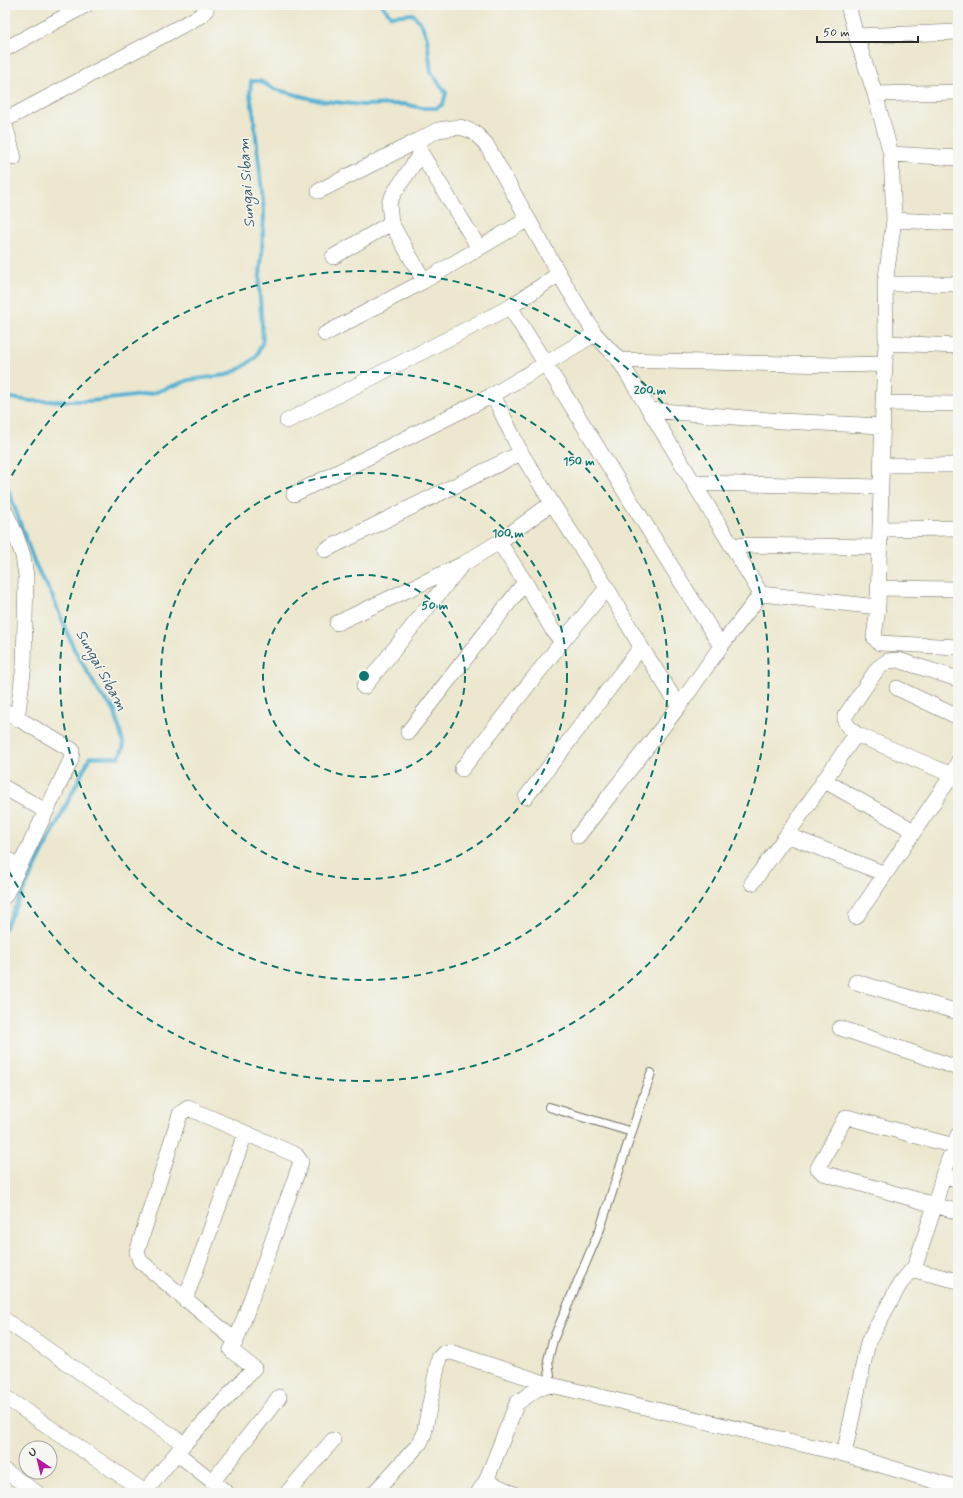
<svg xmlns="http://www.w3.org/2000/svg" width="963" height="1498" viewBox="0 0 963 1498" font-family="Mynerve,sans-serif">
  <rect width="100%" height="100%" fill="#f6f6f2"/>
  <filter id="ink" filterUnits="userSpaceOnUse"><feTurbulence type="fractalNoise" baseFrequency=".025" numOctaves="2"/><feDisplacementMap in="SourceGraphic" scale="8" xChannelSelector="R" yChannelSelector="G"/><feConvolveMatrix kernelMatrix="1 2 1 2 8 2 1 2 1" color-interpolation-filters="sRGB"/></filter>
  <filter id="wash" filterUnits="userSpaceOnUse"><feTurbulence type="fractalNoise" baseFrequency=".012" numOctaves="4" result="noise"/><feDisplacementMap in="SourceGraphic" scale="16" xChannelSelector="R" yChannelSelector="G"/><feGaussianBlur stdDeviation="0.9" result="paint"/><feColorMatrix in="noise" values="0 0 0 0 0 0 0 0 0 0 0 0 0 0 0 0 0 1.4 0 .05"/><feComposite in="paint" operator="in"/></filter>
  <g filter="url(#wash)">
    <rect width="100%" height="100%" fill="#ece7ce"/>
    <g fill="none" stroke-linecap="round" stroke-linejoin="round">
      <path stroke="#55b1d3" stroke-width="4" d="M 5,397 L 30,401 L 91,401 L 151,394 L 189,380 L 227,375 L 243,367 L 256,357 L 263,341 L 259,285 L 262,254 L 264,211 L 254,118 L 250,94 L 251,81 L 260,81 L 274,89 L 316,100 L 362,105 L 404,104 L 422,108 L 437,108 L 443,104 L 446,93 L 431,72 L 427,38 L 422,25 L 413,14 L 391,16 L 382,5
        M 5,481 L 35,564 L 51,593 L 74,649 L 100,694 L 114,709 L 124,746 L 119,757 L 90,757 L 5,928"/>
    </g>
  </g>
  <g filter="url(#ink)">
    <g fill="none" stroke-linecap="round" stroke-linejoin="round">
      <g stroke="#6f6d64" stroke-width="10">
        <path id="lane" d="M 549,1107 L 632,1132
          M 551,1385 L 548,1360 L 553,1340 L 600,1229 L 651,1073"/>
      </g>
      <g stroke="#6f6d64" stroke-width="16">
        <path id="street" d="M 848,5 L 856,36 L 875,94 L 891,154 L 894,220 L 885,284 L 886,343 L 958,346
          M 856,36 L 958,32
          M 5,49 L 86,5
          M 875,94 L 958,92
          M 5,120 L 200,16 L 206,10 L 207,5
          M 5,125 L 14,158
          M 417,141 L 438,130 L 460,127 L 474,132 L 486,144 L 528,219
          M 421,153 L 479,248
          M 891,154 L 958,158
          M 319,191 L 417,141 L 421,153 L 394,193 L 389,203 L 391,223
          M 894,220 L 958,223
          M 333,257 L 391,223 L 424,281
          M 559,274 L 595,334 L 619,360 L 761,594 L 721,646 L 679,706 L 578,836
          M 885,284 L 958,284
          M 510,307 L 721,646
          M 619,360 L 834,365 L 885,364
          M 493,395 L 521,453 L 552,503 L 607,588 L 641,647 L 526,797
          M 883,403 L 958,404
          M 650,410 L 782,421 L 882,426
          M 287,421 L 510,307 L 559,274 L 528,219 L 424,281 L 325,334
          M 882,465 L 958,465
          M 694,483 L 881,487
          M 294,494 L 493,395 L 595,334
          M 5,511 L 15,533 L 23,556 L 26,576 L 24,665 L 17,719
          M 880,529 L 958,528
          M 731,545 L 879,547
          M 325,550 L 521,453
          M 878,588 L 958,589
          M 761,594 L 878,607 L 883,403 L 886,343
          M 878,607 L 874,637 L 879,643 L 958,647
          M 337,623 L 463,564 L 499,542 L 552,503
          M 562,642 L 607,588
          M 641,647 L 679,706
          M 364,687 L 460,567
          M 897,688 L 958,717
          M 5,711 L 72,750 L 71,760 L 5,896
          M 408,732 L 525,582 L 499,542
          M 462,769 L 562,642 L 552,629 L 525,582
          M 952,775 L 958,762
          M 823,780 L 914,831
          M 5,788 L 46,811
          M 787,835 L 885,874
          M 5,858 L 19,866
          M 752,883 L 787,835 L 856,734
          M 856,917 L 952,775 L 856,734 C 850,728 844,725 845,716 L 878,668 L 888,661 L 898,660 L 958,679
          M 856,982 L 958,1012
          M 840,1028 L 958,1068
          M 958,1135 L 943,1175 L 935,1205 L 958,1212
          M 954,1146 L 847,1117 L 844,1120 L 818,1168 L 823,1173 L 935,1205 L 915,1266 L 918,1271 L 958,1281
          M 943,1175 L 958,1180
          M 185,1300 L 245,1134
          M 5,1320 L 184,1444
          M 5,1397 L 145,1492
          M 177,1453 L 227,1493
          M 844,1454 L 868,1342 L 900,1284 L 915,1266
          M 5,1471 L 37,1493
          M 213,1481 L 279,1397
          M 486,1481 L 512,1493
          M 144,1493 L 184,1444 L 254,1368 L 233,1352 L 231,1350 L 236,1341 L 301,1162 L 296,1155 L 188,1108 L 180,1114 L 137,1252 L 140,1261 L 236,1341
          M 287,1493 L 333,1440
          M 374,1493 L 420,1443 L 424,1434 L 439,1358 L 444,1353 L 451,1352 L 551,1385
          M 478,1493 L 486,1481 L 517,1403 L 537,1389 L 551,1385 L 844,1454 L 958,1488"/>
      </g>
      <use href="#lane" stroke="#fff" stroke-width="8"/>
      <use href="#street" stroke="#fff" stroke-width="15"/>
    </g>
  </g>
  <g fill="none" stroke="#0f766e" stroke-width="2" stroke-dasharray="7 5">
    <circle cx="364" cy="676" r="101"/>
    <circle cx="364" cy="676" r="203"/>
    <circle cx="364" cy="676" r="304"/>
    <path d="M6 486A405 405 0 1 1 6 866"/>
  </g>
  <g text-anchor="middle" stroke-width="3" stroke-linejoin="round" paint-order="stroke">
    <g font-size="15" font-style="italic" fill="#3a5a66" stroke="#f6f6f2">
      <text transform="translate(246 183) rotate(-94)" y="5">Sungai Sibam</text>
      <text transform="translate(102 670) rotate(61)" y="5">Sungai Sibam</text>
    </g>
  </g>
  <circle cx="364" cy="676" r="6" fill="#0f766e" stroke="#f6f6f2" stroke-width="2"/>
  <g font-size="12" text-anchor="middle" font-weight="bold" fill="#0f766e" stroke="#f6f6f2" stroke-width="3" stroke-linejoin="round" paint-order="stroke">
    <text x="650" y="394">200 m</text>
    <text x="579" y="465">150 m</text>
    <text x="508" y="537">100 m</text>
    <text x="435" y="609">50 m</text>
  </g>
  <rect width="963" height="1498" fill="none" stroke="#f6f6f2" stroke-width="20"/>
  <g transform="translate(38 1460) rotate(325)"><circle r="19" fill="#f6f6f2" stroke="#a5a5a2"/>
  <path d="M0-3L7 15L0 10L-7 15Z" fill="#b5179e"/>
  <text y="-6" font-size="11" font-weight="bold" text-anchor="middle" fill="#2b2b2b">U</text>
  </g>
  <path d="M817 36v6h101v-6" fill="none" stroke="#2b2b2b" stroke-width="2"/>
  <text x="823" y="36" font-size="12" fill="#2b2b2b" stroke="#f6f6f2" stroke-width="3" paint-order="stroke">50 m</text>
</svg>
